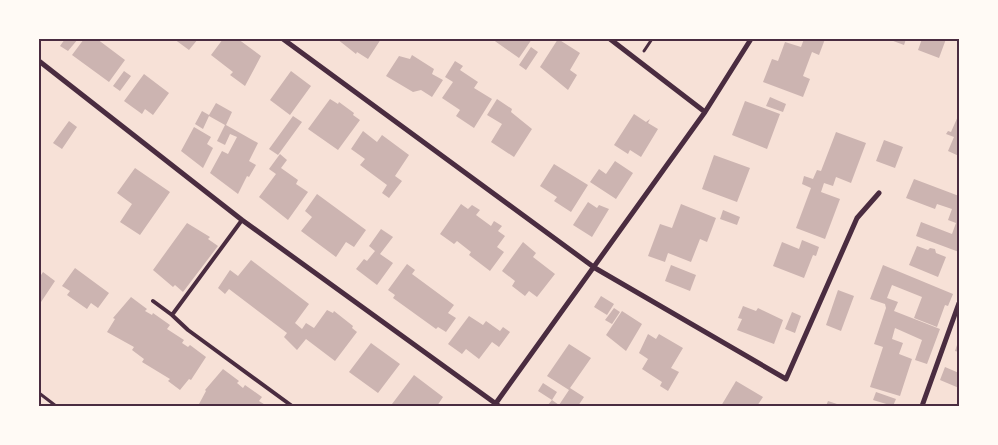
<svg xmlns="http://www.w3.org/2000/svg" width="998" height="445" viewBox="0 0 998 445" font-family="Mulish,sans-serif">
  <rect width="100%" height="100%" fill="#f7e1d7"/>
  <path fill="#ccb4b1" d="M 65,39 L 78,39 L 68,51 L 60,46 Z
    M 84,39 L 97,39 L 125,60 L 109,82 L 72,55 Z
    M 174,39 L 198,39 L 189,50 Z
    M 223,39 L 238,39 L 261,56 L 245,86 L 230,75 L 233,72 L 211,55 Z
    M 337,39 L 381,39 L 368,59 L 357,52 L 356,54 Z
    M 492,39 L 532,39 L 519,58 Z
    M 558,39 L 580,53 L 570,70 L 577,75 L 568,90 L 540,67 Z
    M 804,39 L 825,39 L 819,55 L 812,52 L 803,76 L 810,79 L 803,97 L 763,82 L 772,59 L 778,61 L 785,42 L 801,47 Z
    M 888,39 L 906,39 L 904,45 Z
    M 922,39 L 946,39 L 939,58 L 918,50 Z
    M 531,47 L 538,52 L 526,70 L 519,65 Z
    M 412,55 L 434,69 L 432,74 L 443,80 L 432,97 L 421,90 L 413,92 L 386,76 L 399,56 L 410,59 Z
    M 455,61 L 463,66 L 460,70 L 478,82 L 474,88 L 492,99 L 474,128 L 456,116 L 460,110 L 442,98 L 453,82 L 445,77 Z
    M 124,71 L 131,76 L 120,91 L 113,86 Z
    M 291,71 L 311,86 L 290,115 L 270,100 Z
    M 144,74 L 169,93 L 153,115 L 145,109 L 142,114 L 124,101 Z
    M 770,97 L 786,104 L 783,112 L 766,106 Z
    M 330,99 L 338,104 L 339,102 L 354,113 L 353,115 L 360,120 L 338,150 L 308,129 Z
    M 497,99 L 512,109 L 511,112 L 532,129 L 514,157 L 491,142 L 502,124 L 487,115 Z
    M 745,101 L 780,114 L 767,149 L 732,135 Z
    M 216,103 L 232,112 L 226,125 L 258,143 L 249,161 L 256,165 L 249,177 L 247,176 L 238,194 L 210,173 L 222,151 L 228,154 L 237,137 L 230,134 L 225,145 L 217,141 L 225,125 L 209,116 L 203,129 L 195,124 L 202,111 L 209,115 Z
    M 634,114 L 646,122 L 650,119 L 648,123 L 658,129 L 641,157 L 630,150 L 628,154 L 614,145 Z
    M 959,114 L 959,156 L 948,151 L 954,137 L 946,134 L 948,131 L 951,132 Z
    M 293,116 L 302,122 L 278,155 L 269,149 Z
    M 69,121 L 77,127 L 62,149 L 53,143 Z
    M 194,127 L 211,137 L 207,144 L 213,148 L 203,168 L 181,151 Z
    M 363,131 L 377,142 L 382,135 L 409,155 L 395,176 L 402,181 L 389,198 L 382,193 L 387,185 L 360,165 L 365,159 L 351,149 Z
    M 836,132 L 866,143 L 851,183 L 836,177 L 833,186 L 824,183 L 821,192 L 840,199 L 825,239 L 796,228 L 811,188 L 802,184 L 804,176 L 813,179 L 817,170 L 821,171 Z
    M 884,140 L 903,147 L 895,168 L 876,161 Z
    M 280,154 L 287,160 L 281,168 L 298,180 L 296,184 L 308,192 L 288,220 L 259,197 L 276,174 L 269,169 Z
    M 714,155 L 750,168 L 737,202 L 702,189 Z
    M 615,161 L 633,173 L 616,199 L 590,182 L 599,169 L 606,174 Z
    M 554,164 L 588,185 L 571,212 L 554,201 L 557,197 L 540,186 Z
    M 135,168 L 170,192 L 140,235 L 120,222 L 132,204 L 117,193 Z
    M 914,179 L 959,196 L 959,252 L 916,236 L 921,222 L 952,234 L 956,223 L 948,220 L 952,209 L 937,204 L 935,209 L 906,198 Z
    M 317,194 L 366,230 L 354,247 L 346,242 L 336,257 L 301,231 L 312,217 L 305,211 Z
    M 588,202 L 597,208 L 599,205 L 609,209 L 592,237 L 573,225 Z
    M 461,204 L 468,209 L 472,205 L 480,210 L 476,215 L 491,226 L 494,221 L 502,226 L 498,231 L 505,236 L 497,247 L 504,252 L 490,271 L 469,255 L 471,252 L 457,241 L 454,244 L 440,234 Z
    M 681,204 L 716,218 L 707,242 L 700,239 L 691,262 L 668,253 L 665,262 L 648,256 L 660,224 L 672,228 Z
    M 723,210 L 740,217 L 737,225 L 720,219 Z
    M 187,223 L 210,237 L 208,239 L 218,246 L 183,292 L 175,285 L 173,287 L 153,270 Z
    M 381,229 L 393,237 L 380,254 L 393,263 L 377,285 L 356,269 L 364,259 L 367,261 L 375,251 L 369,246 Z
    M 802,240 L 819,247 L 816,256 L 813,255 L 804,278 L 773,266 L 782,242 L 799,249 Z
    M 523,242 L 536,253 L 533,257 L 555,274 L 537,297 L 529,291 L 525,296 L 512,286 L 515,281 L 502,271 Z
    M 917,246 L 928,250 L 930,248 L 935,249 L 936,253 L 946,257 L 938,277 L 909,265 Z
    M 251,260 L 309,304 L 295,323 L 302,329 L 306,323 L 314,328 L 327,310 L 333,313 L 334,311 L 353,326 L 352,328 L 357,332 L 335,361 L 306,339 L 297,350 L 284,337 L 287,333 L 229,289 L 225,294 L 218,288 L 230,270 L 238,276 Z
    M 407,264 L 415,270 L 412,274 L 454,305 L 448,313 L 456,318 L 446,332 L 438,327 L 436,329 L 393,298 L 395,295 L 388,290 Z
    M 671,265 L 696,275 L 690,291 L 665,281 Z
    M 883,265 L 953,294 L 948,306 L 945,305 L 937,327 L 914,318 L 922,297 L 892,285 L 887,298 L 898,302 L 894,311 L 940,329 L 927,364 L 915,360 L 922,340 L 895,328 L 892,339 L 903,343 L 899,354 L 912,359 L 900,396 L 870,387 L 883,347 L 874,344 L 886,308 L 885,304 L 870,299 Z
    M 75,268 L 109,293 L 98,308 L 91,303 L 87,309 L 67,295 L 70,291 L 62,286 Z
    M 43,272 L 55,281 L 39,305 L 39,278 Z
    M 838,290 L 854,296 L 841,331 L 826,325 Z
    M 601,296 L 614,304 L 607,315 L 594,307 Z
    M 131,297 L 147,309 L 145,311 L 152,315 L 153,313 L 170,325 L 167,329 L 184,340 L 182,343 L 188,347 L 190,345 L 206,357 L 191,380 L 189,379 L 180,390 L 168,381 L 170,379 L 142,362 L 144,359 L 132,350 L 134,347 L 107,332 L 115,319 L 113,318 Z
    M 743,306 L 756,311 L 758,308 L 783,320 L 774,344 L 737,330 L 742,319 L 738,318 Z
    M 614,308 L 620,312 L 612,324 L 605,320 Z
    M 622,311 L 642,324 L 626,351 L 606,335 Z
    M 792,312 L 801,316 L 795,333 L 785,329 Z
    M 469,316 L 483,325 L 486,321 L 500,331 L 503,327 L 510,332 L 499,347 L 492,342 L 479,359 L 466,349 L 462,354 L 448,344 Z
    M 648,334 L 656,339 L 659,334 L 683,348 L 671,368 L 679,372 L 668,391 L 660,386 L 662,382 L 642,369 L 648,359 L 639,353 Z
    M 959,339 L 959,352 L 955,351 Z
    M 371,343 L 400,364 L 378,393 L 349,372 Z
    M 569,344 L 591,358 L 570,388 L 584,397 L 578,406 L 547,406 L 552,400 L 559,405 L 569,390 L 547,376 Z
    M 945,367 L 959,373 L 959,388 L 940,380 Z
    M 223,369 L 239,381 L 237,383 L 243,388 L 245,385 L 262,397 L 259,401 L 267,406 L 202,406 L 199,404 L 206,391 L 205,390 Z
    M 414,375 L 443,397 L 437,406 L 395,406 L 392,404 Z
    M 736,381 L 763,397 L 757,406 L 721,406 Z
    M 543,383 L 557,392 L 552,400 L 538,391 Z
    M 876,392 L 896,399 L 893,406 L 873,400 Z
    M 828,401 L 843,406 L 826,406 Z"/>
  <g fill="none" stroke-linecap="round" stroke-linejoin="round">
    <path stroke="#4a2c40" stroke-width="3" d="M 644,51 L 652,39
      M 39,393 L 56,406"/>
    <path stroke="#4a2c40" stroke-width="4" d="M 242,220 L 172,315 L 188,330 L 292,406
      M 153,301 L 172,315"/>
    <path stroke="#4a2c40" stroke-width="5" d="M 283,39 L 595,268 L 786,379 L 857,218 L 879,193
      M 610,39 L 705,112
      M 39,61 L 242,220 L 499,406
      M 496,403 L 705,112 L 751,39
      M 922,406 L 959,303"/>
  </g>
  <rect width="998" height="445" fill="none" stroke="#fffaf5" stroke-width="80"/>
  <rect x="40" y="40" width="918" height="365" fill="none" stroke="#4a2c40" stroke-width="2"/>
</svg>
